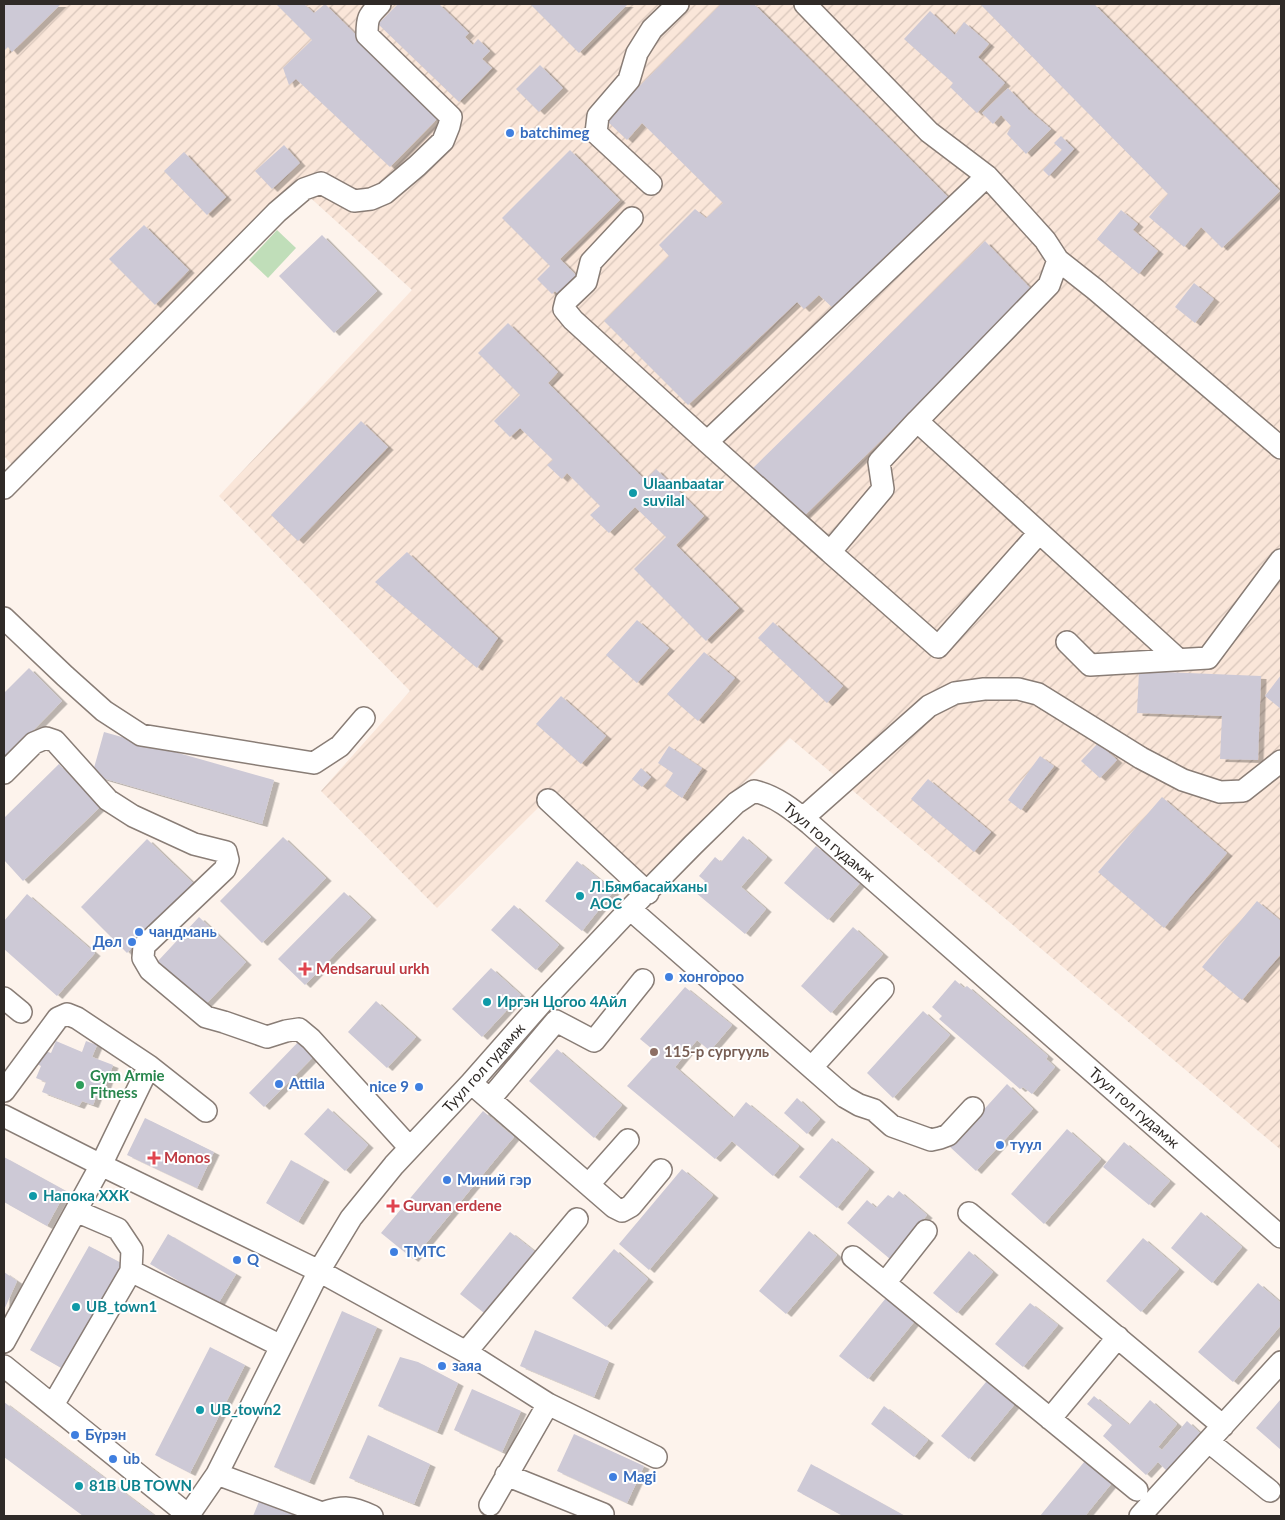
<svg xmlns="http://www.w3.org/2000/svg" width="1285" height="1520" viewBox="0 0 1285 1520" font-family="Lato,sans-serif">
  <defs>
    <pattern id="industrial-furrows" width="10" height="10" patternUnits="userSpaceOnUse" patternTransform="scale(1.25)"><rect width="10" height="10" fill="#fae6d9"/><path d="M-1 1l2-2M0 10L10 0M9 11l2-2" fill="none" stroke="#d7c5ba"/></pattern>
    <filter id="shadow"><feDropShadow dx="5.5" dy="3" stdDeviation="0" flood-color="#0004"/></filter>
  </defs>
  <rect width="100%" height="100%" fill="#fdf3ec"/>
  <path fill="url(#industrial-furrows)" d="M 4,4 L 1281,4 L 1281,1150 L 790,738 L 632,892 L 539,807 L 437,908 L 321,791 L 410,691 L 219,496 L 412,290 L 294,183 L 14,467 L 4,456 Z"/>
  <path fill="#c0deb9" d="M 277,230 L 296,248 L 268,278 L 249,260 Z"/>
  <path fill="#cdc9d6" filter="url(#shadow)" d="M 4,4 L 61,4 L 12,52 L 8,47 L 4,51 Z
    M 276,4 L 304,4 L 314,13 L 325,4 L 439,117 L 390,167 L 296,79 L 289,85 L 283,68 L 312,40 Z
    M 398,4 L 439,4 L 469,33 L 465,37 L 473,45 L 478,39 L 490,51 L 482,59 L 492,68 L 459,102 L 378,24 Z
    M 532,4 L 628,4 L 579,53 L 531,5 Z
    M 721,4 L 754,4 L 948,197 L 835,310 L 819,295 L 804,309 L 797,302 L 688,405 L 604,321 L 669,256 L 659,245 L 695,209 L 706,218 L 723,203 L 642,123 L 627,140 L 606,120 Z
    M 980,4 L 1094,4 L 1280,191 L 1222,248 L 1201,227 L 1184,247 L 1149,217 L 1168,194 Z
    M 930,11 L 955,35 L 964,22 L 989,44 L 978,57 L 1005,83 L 977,113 L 950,87 L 953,83 L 904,39 Z
    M 540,65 L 563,88 L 539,112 L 516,89 Z
    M 1008,88 L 1029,110 L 1051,129 L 1026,154 L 1007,134 L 1011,126 L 1001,115 L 993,124 L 982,113 Z
    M 1061,136 L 1074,149 L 1049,176 L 1043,170 L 1062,150 L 1054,143 Z
    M 284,145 L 300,163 L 272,189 L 255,171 Z
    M 570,150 L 620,200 L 560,259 L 584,283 L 565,301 L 555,291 L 552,294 L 537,279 L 550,266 L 502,218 Z
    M 184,152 L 226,197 L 207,215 L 164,171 Z
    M 1121,210 L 1138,224 L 1133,230 L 1158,251 L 1139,274 L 1097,239 Z
    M 144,225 L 189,270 L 155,305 L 109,259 Z
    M 322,235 L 377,291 L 334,333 L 279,276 Z
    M 985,241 L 1033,291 L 799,521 L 750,471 Z
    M 1194,283 L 1214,299 L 1195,323 L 1175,307 Z
    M 508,323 L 558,372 L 548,383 L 645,480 L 656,469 L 704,516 L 676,545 L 739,608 L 706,641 L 634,569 L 666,537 L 635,507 L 609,533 L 590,515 L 600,506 L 567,473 L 562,479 L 547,465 L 553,460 L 520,428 L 510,437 L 494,421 L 520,395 L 478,353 Z
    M 361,421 L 388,447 L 298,541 L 271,515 Z
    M 407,552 L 498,638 L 477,668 L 375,582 Z
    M 637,620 L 669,648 L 637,683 L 606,655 Z
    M 773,622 L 843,686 L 827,703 L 758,638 Z
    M 704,652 L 735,678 L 698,721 L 667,694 Z
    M 29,668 L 62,701 L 4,760 L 4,693 Z
    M 1139,671 L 1261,676 L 1258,760 L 1220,759 L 1222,716 L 1137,713 Z
    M 1281,675 L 1281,709 L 1265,696 Z
    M 561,696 L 606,736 L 581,764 L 536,724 Z
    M 104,732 L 274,780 L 262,824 L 92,775 Z
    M 1098,743 L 1117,760 L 1100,778 L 1081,761 Z
    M 669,746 L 702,768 L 682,798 L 665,786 L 673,773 L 658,763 Z
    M 1040,756 L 1054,766 L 1021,810 L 1008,800 Z
    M 59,764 L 100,807 L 23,881 L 4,860 L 4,818 Z
    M 641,768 L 651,777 L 642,787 L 632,779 Z
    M 928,779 L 991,832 L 974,852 L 911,799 Z
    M 1162,797 L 1227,853 L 1164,928 L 1098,872 Z
    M 743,836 L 767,857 L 741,887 L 766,909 L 745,934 L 695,892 L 705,881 L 699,876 L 715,857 L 721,862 Z
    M 283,837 L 326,878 L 262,943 L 220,901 Z
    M 147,839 L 194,884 L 127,953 L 81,907 Z
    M 816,846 L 860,883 L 828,920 L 784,883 Z
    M 577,861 L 614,891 L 582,931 L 545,901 Z
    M 344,892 L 371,917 L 305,985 L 278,959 Z
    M 27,894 L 95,953 L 57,996 L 4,949 L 4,921 Z
    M 1257,901 L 1281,921 L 1281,954 L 1242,1000 L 1202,967 Z
    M 514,905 L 559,945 L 536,970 L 491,930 Z
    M 199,917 L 246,962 L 205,1005 L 158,961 Z
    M 853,927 L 883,954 L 831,1013 L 801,986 Z
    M 491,968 L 521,995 L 482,1037 L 452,1009 Z
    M 955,980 L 964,988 L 967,986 L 1048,1056 L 1046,1059 L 1055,1067 L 1032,1094 L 1023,1087 L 1020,1089 L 939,1019 L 942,1016 L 932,1007 Z
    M 685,987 L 732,1025 L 710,1051 L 697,1040 L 675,1067 L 733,1118 L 746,1102 L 799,1146 L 773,1176 L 732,1141 L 715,1159 L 627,1086 L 657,1053 L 640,1039 Z
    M 376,1001 L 416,1037 L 387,1068 L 348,1032 Z
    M 923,1011 L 950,1035 L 893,1098 L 867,1073 Z
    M 301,1039 L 316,1054 L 264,1107 L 249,1093 Z
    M 56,1041 L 82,1052 L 86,1041 L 97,1045 L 92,1057 L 113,1065 L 104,1090 L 100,1088 L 93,1105 L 82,1101 L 79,1106 L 42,1092 L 46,1082 L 36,1078 L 41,1066 L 37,1064 L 42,1050 L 51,1053 Z
    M 557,1049 L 622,1105 L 594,1138 L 529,1081 Z
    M 1007,1084 L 1033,1109 L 976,1171 L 950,1147 Z
    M 797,1098 L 820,1119 L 807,1134 L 784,1113 Z
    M 328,1108 L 368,1145 L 345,1171 L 304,1134 Z
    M 483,1111 L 514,1137 L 413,1259 L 381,1233 Z
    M 145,1118 L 214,1152 L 197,1188 L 127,1155 Z
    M 1067,1129 L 1101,1159 L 1044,1224 L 1011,1194 Z
    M 832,1138 L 869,1169 L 837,1208 L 799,1177 Z
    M 1124,1142 L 1170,1181 L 1149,1205 L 1103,1167 Z
    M 4,1157 L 66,1191 L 47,1226 L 4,1202 Z
    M 291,1160 L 324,1179 L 298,1222 L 266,1203 Z
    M 682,1169 L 713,1195 L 649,1270 L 619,1244 Z
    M 899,1191 L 927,1215 L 890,1259 L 847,1223 L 867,1200 L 876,1208 L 888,1195 L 893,1198 Z
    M 1201,1212 L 1242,1247 L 1212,1283 L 1171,1248 Z
    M 809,1231 L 837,1255 L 786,1314 L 759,1291 Z
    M 510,1232 L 543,1258 L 493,1320 L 460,1294 Z
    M 168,1234 L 236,1274 L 218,1304 L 150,1264 Z
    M 1143,1238 L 1179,1269 L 1141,1312 L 1106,1281 Z
    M 89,1246 L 123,1264 L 63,1369 L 30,1350 Z
    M 614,1249 L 648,1279 L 606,1327 L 572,1298 Z
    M 969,1251 L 993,1272 L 957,1313 L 933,1293 Z
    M 4,1272 L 17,1281 L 4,1310 Z
    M 1258,1283 L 1281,1303 L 1281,1325 L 1233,1382 L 1198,1352 Z
    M 890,1293 L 918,1317 L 868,1379 L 839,1356 Z
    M 1030,1303 L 1058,1325 L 1023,1367 L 995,1344 Z
    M 342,1311 L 377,1327 L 309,1482 L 274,1467 Z
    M 535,1330 L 609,1361 L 594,1397 L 520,1366 Z
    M 210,1347 L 245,1365 L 190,1473 L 155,1455 Z
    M 400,1357 L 418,1362 L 458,1383 L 437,1432 L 378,1406 Z
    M 991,1376 L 1019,1399 L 969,1459 L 941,1436 Z
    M 472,1389 L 521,1411 L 502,1452 L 454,1430 Z
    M 1094,1396 L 1129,1425 L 1150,1400 L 1177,1424 L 1158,1447 L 1162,1450 L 1187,1421 L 1201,1434 L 1167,1471 L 1158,1462 L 1146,1475 L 1103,1436 L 1112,1425 L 1087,1404 Z
    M 1281,1399 L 1281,1450 L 1256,1428 Z
    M 4,1402 L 155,1516 L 83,1516 L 4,1457 Z
    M 884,1406 L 928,1440 L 914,1457 L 871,1424 Z
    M 574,1434 L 644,1466 L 627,1503 L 557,1471 Z
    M 368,1435 L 430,1464 L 414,1504 L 349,1478 Z
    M 1089,1456 L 1116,1478 L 1085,1516 L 1040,1516 Z
    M 811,1464 L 905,1516 L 843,1516 L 797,1491 Z
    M 260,1499 L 296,1516 L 253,1516 Z"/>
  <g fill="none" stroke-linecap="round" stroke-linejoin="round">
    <g stroke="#897d76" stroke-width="24">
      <path id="street" d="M 805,4 L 929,132 L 987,176 L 1045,240 L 1058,260 L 1096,290 L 1281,448
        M 651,184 L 596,133 L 598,116 L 629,80 L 637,53 L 652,29 L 678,4
        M 632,218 L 591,262 L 586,282 L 566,301 L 564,309 L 573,320 L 707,442 L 830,552
        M 1058,260 L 1049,285 L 917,421 L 1179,660
        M 917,421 L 879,462 L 883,489 L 830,552 L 938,647 L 1039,533
        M 707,442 L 987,176
        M 4,488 L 277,212 L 304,189 L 321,183 L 354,201 L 371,199 L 385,193 L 417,166 L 443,141 L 449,126 L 451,117 L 367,35 C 367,18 368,16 380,4
        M 4,618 L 65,676 L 104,711 L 141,735 L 314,763 L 340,746 L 364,718
        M 1067,642 L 1090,665 L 1208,658 L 1281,560
        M 4,773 L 34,743 L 46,738 L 55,741 L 108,800 L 133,816 L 194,844 L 226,852 L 228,860 L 225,869 L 144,946 L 143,958 L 150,970 L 206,1017 L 224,1022 L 267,1037 L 286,1031 L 299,1029 L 311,1039 L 410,1148
        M 548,800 L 648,893
        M 803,818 L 929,706 L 955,693 L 984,689 L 1018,689 L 1038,694 L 1141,758 L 1183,780 L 1220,792 L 1243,791 L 1281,761
        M 630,909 L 845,1097 L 859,1105 L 874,1110 L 892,1126 L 931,1140 L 940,1138 L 948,1135 L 973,1108
        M 4,998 L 21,1012
        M 812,1067 L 883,989
        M 471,1083 L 614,1207 L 622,1211 L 631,1206 L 661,1170
        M 4,1091 L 58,1018 L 67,1014 L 77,1018 L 149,1066 L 206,1111
        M 490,1099 L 556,1021 L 594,1041 L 643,980
        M 4,1116 L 101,1165 L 319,1271 L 466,1352 L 548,1404 L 490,1505
        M 589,1184 L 628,1140
        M 969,1213 L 1223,1426
        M 853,1257 L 1137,1490
        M 131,1271 L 281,1346
        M 885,1283 L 926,1231
        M 4,1342 L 101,1165 L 149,1066
        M 466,1352 L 577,1219
        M 4,1366 L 188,1515
        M 548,1404 L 656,1457
        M 53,1405 L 131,1271 L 132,1250 L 118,1229 L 76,1211
        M 1050,1419 L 1118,1337
        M 1209,1442 L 1270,1491
        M 217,1474 L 322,1513 C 344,1506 351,1506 372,1516
        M 506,1475 L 603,1514
        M 188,1516 L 217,1474 L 319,1271 L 351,1218 L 394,1165 L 471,1083 L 545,999 L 630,909 L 693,845 L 736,803 L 754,791 C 776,796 793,810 810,824 L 1281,1237
        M 1140,1516 L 1281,1362"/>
    </g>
    <use href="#street" stroke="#fff" stroke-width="21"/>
  </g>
  <g fill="#3f7fe0" stroke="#fff" stroke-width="2">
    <circle cx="510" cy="133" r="5"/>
    <circle cx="139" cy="932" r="5"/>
    <circle cx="132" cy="942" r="5"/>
    <circle cx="669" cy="977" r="5"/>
    <circle cx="279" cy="1084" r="5"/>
    <circle cx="419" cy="1087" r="5"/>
    <circle cx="1000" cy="1145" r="5"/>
    <circle cx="447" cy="1180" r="5"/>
    <circle cx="394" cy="1252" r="5"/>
    <circle cx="237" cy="1260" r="5"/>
    <circle cx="442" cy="1366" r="5"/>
    <circle cx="75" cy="1435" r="5"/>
    <circle cx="113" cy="1459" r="5"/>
    <circle cx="613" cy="1477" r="5"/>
  </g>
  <g fill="#0f9aa8" stroke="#fff" stroke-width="2">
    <circle cx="633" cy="493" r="5"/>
    <circle cx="580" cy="896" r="5"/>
    <circle cx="487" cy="1002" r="5"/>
    <circle cx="33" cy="1196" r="5"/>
    <circle cx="76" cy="1307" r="5"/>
    <circle cx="200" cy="1410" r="5"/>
    <circle cx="79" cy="1486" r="5"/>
  </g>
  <g fill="#e0444e" stroke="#fff" stroke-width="2">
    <path d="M302.5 961.5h5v5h5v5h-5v5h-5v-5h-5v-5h5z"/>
    <path d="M151.5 1150.5h5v5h5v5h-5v5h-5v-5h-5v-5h5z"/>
    <path d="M390.5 1198.5h5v5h5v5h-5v5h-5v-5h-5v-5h5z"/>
  </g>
  <circle fill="#8d6e63" stroke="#fff" stroke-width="2" cx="654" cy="1052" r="5"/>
  <circle fill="#2e9e5b" stroke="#fff" stroke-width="2" cx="80" cy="1085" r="5"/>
  <g text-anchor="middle" stroke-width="4" stroke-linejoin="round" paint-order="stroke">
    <g font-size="15" font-weight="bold" fill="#366cbe" stroke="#fff" text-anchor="start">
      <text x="520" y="138">batchimeg</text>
      <text x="149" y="937">чандмань</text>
      <text x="122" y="947" text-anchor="end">Дөл</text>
      <text x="679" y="982">хонгороо</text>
      <text x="289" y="1089">Attila</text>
      <text x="409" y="1092" text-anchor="end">nice 9</text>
      <text x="1010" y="1150">туул</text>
      <text x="457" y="1185">Миний гэр</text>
      <text x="404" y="1257">ТМТС</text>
      <text x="247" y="1265">Q</text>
      <text x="452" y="1371">заяа</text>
      <text x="85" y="1440">Бүрэн</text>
      <text x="123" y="1464">ub</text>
      <text x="623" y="1482">Magi</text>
    </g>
    <g font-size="15" font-weight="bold" fill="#0d838f" stroke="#fff" text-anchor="start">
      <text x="643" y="489">Ulaanbaatar<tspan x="643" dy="17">suvilal</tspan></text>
      <text x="590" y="892">Л.Бямбасайханы<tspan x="590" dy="17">АОС</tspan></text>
      <text x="497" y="1007">Иргэн Цогоо 4Айл</text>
      <text x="43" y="1201">Напока ХХК</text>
      <text x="86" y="1312">UB_town1</text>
      <text x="210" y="1415">UB_town2</text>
      <text x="89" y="1491">81В UB TOWN</text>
    </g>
    <g font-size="15" fill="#2f2a27" stroke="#fff">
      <text transform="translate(829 842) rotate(40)" y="5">Туул гол гудамж</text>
      <text transform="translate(484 1068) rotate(-48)" y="5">Туул гол гудамж</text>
      <text transform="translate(1134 1108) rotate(41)" y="5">Туул гол гудамж</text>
    </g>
    <g font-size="15" font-weight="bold" fill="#be3a42" stroke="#fff" text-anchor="start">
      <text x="316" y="974">Mendsaruul urkh</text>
      <text x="164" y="1163">Monos</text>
      <text x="403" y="1211">Gurvan erdene</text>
    </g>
    <g font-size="15" font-weight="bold" fill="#785e54" stroke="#fff" text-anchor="start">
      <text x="664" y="1057">115-р сургууль</text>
    </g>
    <g font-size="15" font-weight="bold" fill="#27864d" stroke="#fff" text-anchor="start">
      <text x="90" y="1081">Gym Armie<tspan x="90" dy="17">Fitness</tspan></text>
    </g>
  </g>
  <rect width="1285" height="1520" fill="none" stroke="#2f2a27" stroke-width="10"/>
</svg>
